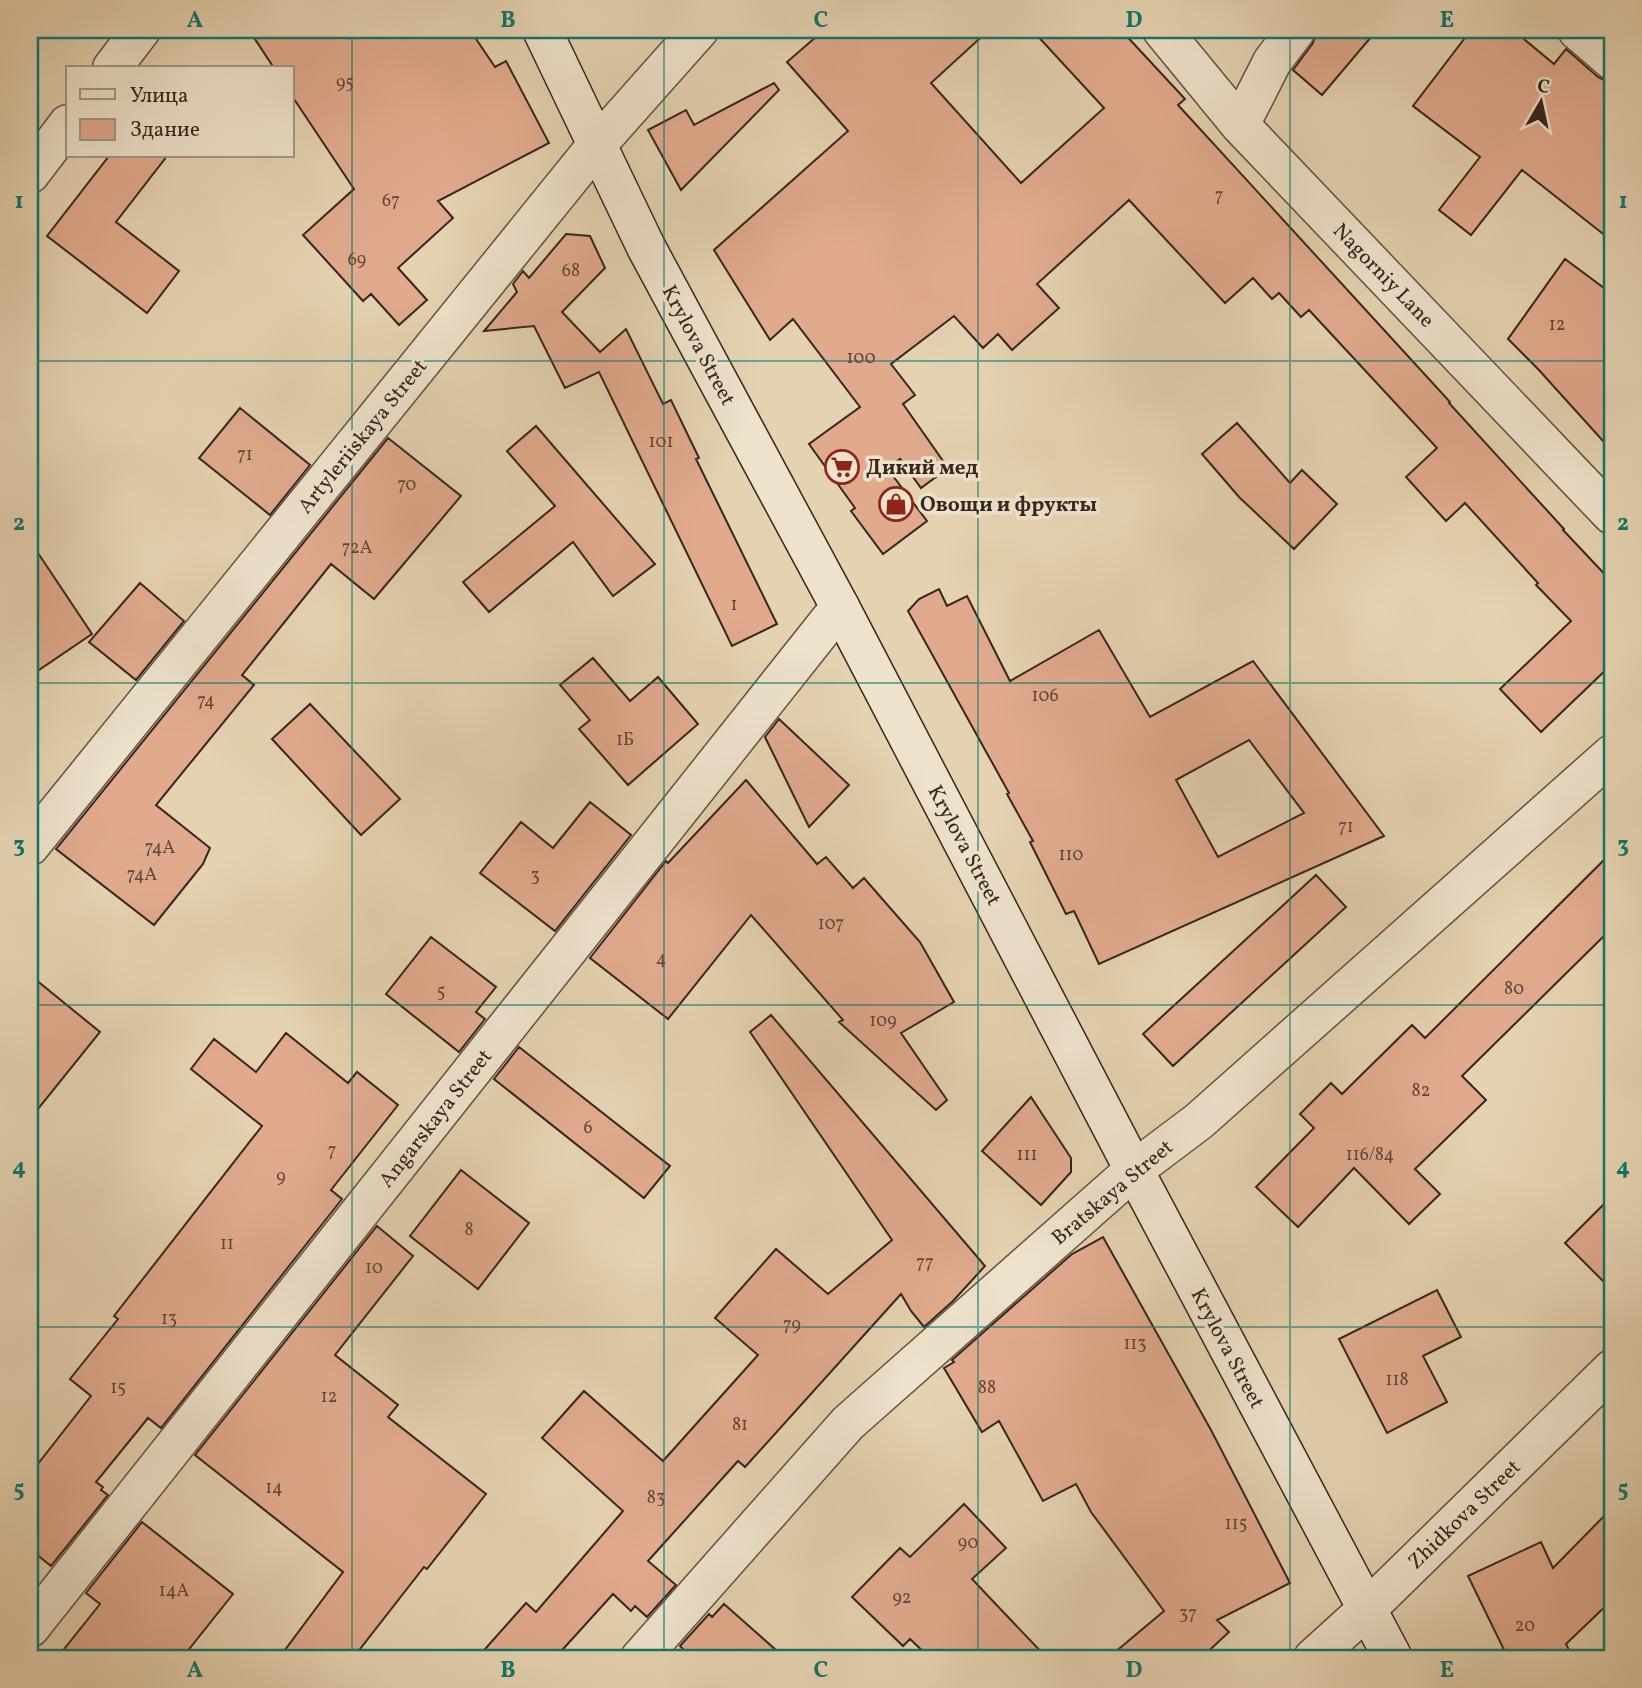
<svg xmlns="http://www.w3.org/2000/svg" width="1642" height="1688" viewBox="0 0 1642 1688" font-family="Vollkorn,serif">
  <rect width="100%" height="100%" fill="#e5d2b0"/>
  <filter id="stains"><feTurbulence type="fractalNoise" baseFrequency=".00286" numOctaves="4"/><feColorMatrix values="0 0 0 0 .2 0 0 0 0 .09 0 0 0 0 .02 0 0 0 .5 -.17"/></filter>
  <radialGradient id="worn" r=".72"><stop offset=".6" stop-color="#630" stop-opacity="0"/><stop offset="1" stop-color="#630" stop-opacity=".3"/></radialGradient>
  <path fill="#e1aa8d" stroke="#36261f" stroke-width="2" fill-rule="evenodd" d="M 249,30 L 470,30 L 495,67 L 506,61 L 549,143 L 438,201 L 453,218 L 398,268 L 427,300 L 399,325 L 371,294 L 363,301 L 303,235 L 354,189 L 292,96 L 292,68 L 274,68 Z
    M 824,30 L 989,30 L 931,83 L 1021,183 L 1104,108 L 1032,30 L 1121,30 L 1185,99 L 1178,105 L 1450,402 L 1449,403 L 1564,529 L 1563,530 L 1612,582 L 1612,664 L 1541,732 L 1500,689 L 1571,621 L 1536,585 L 1538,583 L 1465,503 L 1446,521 L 1406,477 L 1437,448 L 1309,310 L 1301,317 L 1279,293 L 1272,299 L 1253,278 L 1225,303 L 1129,200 L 1037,284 L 1059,308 L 1012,350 L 998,334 L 983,348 L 954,316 L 891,364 L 915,395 L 903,404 L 948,468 L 921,488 L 900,459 L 887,468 L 927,521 L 883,554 L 851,511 L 855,508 L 809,444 L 860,407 L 793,319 L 770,340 L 714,250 L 848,131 L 787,62 Z
    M 1317,30 L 1377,30 L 1322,95 L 1293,70 L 1313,43 Z
    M 1471,30 L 1513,30 L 1554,64 L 1566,49 L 1598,77 L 1612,84 L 1612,241 L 1522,170 L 1471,235 L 1439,210 L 1480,157 L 1413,106 Z
    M 774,83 L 779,90 L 681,190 L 648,130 L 686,110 L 694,125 Z
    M 109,156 L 167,156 L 116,222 L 179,271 L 147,313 L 47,236 Z
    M 566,234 L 590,236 L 605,268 L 562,312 L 600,352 L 626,329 L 663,404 L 671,400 L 699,458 L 696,459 L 777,624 L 732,646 L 599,372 L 565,388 L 534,326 L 484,331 L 517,292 L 513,284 L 523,271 L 529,278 Z
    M 1565,259 L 1612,294 L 1612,451 L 1538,369 L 1508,339 Z
    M 240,408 L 310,465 L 270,515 L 199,458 Z
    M 1237,423 L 1290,483 L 1302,470 L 1337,504 L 1294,549 L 1239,497 L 1202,454 Z
    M 536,426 L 655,564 L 613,596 L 573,542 L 489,612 L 463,582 L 555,506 L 507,451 Z
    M 388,438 L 461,496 L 374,599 L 331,564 L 242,675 L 254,685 L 156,805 L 210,848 L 203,864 L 154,925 L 56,849 Z
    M 30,541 L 92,634 L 30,676 Z
    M 140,583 L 184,621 L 136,680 L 89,642 Z
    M 939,589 L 947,606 L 967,596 L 1010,681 L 1099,630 L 1150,717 L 1253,661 L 1384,836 L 1099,964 L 1074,911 L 1066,914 L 1030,842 L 1033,841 L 1007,794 L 1009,793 L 908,611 L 919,599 ZM 1249,740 L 1304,813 L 1218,857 L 1176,780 Z
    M 593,658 L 630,701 L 658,677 L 698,724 L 628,785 L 579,729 L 590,720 L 560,685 Z
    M 310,704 L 400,799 L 361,835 L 272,739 Z
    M 779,719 L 849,785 L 809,827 L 765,737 Z
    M 746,780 L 817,864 L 826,857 L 853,888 L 864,878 L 920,942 L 954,1002 L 901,1033 L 947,1100 L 936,1110 L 839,1022 L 843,1020 L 751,915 L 668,1019 L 590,958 L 666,861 L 668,863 Z
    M 590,802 L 631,835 L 555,931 L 480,873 L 521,822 L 553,848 Z
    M 1612,852 L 1612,928 L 1462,1076 L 1486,1100 L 1415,1169 L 1440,1194 L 1409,1224 L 1354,1168 L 1298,1227 L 1256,1187 L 1314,1128 L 1300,1114 L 1331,1083 L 1342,1094 L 1412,1025 L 1425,1038 Z
    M 1316,875 L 1346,907 L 1173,1066 L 1143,1034 Z
    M 431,937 L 496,987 L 476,1012 L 485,1019 L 459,1052 L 386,994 Z
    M 30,975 L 100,1032 L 30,1119 Z
    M 771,1015 L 985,1266 L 953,1301 L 924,1327 L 911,1311 L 901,1294 L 745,1467 L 738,1461 L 648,1561 L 676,1585 L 647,1617 L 635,1606 L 631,1611 L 613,1594 L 555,1658 L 477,1658 L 526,1603 L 536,1612 L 623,1511 L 542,1438 L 584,1391 L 663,1461 L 758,1355 L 715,1318 L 776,1249 L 828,1294 L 892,1240 L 750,1032 Z
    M 286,1033 L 348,1083 L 357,1072 L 398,1105 L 331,1190 L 342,1199 L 161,1428 L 148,1418 L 96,1482 L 103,1487 L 101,1490 L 108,1495 L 51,1566 L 30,1549 L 30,1474 L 91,1396 L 70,1379 L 118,1319 L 114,1316 L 262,1126 L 191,1069 L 214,1039 L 256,1072 Z
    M 519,1047 L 670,1166 L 644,1198 L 494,1079 Z
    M 1031,1097 L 1071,1158 L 1071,1172 L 1041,1205 L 982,1151 Z
    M 461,1170 L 529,1223 L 478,1289 L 410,1236 Z
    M 1612,1196 L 1612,1290 L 1565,1243 Z
    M 377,1226 L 413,1256 L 335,1355 L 398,1405 L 388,1417 L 486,1494 L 427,1569 L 424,1567 L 353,1658 L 279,1658 L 343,1572 L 195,1455 Z
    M 1103,1237 L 1211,1430 L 1290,1583 L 1217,1620 L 1229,1632 L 1201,1658 L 1108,1658 L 1164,1611 L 1091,1512 L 1076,1484 L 1043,1501 L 999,1421 L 982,1432 L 944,1368 L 954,1362 L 952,1360 L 1072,1254 Z
    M 1437,1290 L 1461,1337 L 1423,1356 L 1447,1402 L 1387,1433 L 1339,1339 Z
    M 964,1504 L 1006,1548 L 972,1579 L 1047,1658 L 930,1658 L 910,1639 L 903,1646 L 852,1597 L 900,1548 L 910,1557 Z
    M 1612,1508 L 1612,1600 L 1566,1644 L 1573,1658 L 1508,1658 L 1468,1576 L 1541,1542 L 1553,1568 Z
    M 142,1522 L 233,1594 L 182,1658 L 57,1658 L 100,1604 L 86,1593 Z
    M 724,1604 L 785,1658 L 675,1658 L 683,1649 L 680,1646 L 709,1614 L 712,1617 Z"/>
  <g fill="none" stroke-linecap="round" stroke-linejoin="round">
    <g stroke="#625143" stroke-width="41">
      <path id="street" d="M 1162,30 L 1240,125 L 1612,515
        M 1577,30 L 1612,60
        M 112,68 L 141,30
        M 1240,125 L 1272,62 L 1296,30
        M 30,174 L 68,124
        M 30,846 L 596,146 L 699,30
        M 30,1628 L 840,607
        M 640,1658 L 848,1423 L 1134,1170 L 1199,1121 L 1612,754
        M 1313,1658 L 1366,1610 L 1612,1369"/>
    </g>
    <g stroke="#36261f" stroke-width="41">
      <path id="secondary" d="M 542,30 L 646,247 L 840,607 L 1134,1170 L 1393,1658"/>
    </g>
    <use href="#street" stroke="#eee2cc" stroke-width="38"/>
    <use href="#secondary" stroke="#eee2cc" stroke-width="38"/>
  </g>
  <path fill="none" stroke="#0f766e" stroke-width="2" stroke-opacity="0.55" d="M 352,30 L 352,1658M 664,30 L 664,1658M 978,30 L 978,1658M 1290,30 L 1290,1658M 30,361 L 1612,361M 30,683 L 1612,683M 30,1005 L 1612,1005M 30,1327 L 1612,1327"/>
  <defs>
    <g id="supermarket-ring" transform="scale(1.75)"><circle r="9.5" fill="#eee2cc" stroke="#8f2418" stroke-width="1.5"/><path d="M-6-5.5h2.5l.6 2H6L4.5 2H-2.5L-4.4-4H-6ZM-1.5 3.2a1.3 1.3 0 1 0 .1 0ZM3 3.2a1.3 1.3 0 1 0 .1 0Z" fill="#8f2418"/></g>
    <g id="shop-ring" transform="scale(1.75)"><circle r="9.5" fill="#eee2cc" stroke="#8f2418" stroke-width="1.5"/><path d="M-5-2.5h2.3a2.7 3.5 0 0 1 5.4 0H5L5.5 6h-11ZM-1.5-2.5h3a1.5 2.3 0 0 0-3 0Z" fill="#8f2418"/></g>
  </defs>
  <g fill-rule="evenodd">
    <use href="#supermarket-ring" x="842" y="467"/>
    <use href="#shop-ring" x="896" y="504"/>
  </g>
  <g text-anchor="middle" stroke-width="7" stroke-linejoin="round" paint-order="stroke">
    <g font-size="18" fill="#61473a">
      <text x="345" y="88">95</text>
      <text x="1219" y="201">7</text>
      <text x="391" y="206">67</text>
      <text x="357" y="265">69</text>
      <text x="571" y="276">68</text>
      <text x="1557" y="330">12</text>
      <text x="861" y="363">100</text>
      <text x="661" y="447">101</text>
      <text x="245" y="460">71</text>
      <text x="407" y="490">70</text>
      <text x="357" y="553">72А</text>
      <text x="734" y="610">1</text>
      <text x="1045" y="701">106</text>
      <text x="206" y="706">74</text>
      <text x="625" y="745">1Б</text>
      <text x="1346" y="832">71</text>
      <text x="160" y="853">74А</text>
      <text x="1071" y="860">110</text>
      <text x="142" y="880">74А</text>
      <text x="535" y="881">3</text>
      <text x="831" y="929">107</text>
      <text x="661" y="964">4</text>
      <text x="1514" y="994">80</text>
      <text x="441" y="997">5</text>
      <text x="883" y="1026">109</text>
      <text x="1421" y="1096">82</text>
      <text x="588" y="1133">6</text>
      <text x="332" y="1156">7</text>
      <text x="1027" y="1160">111</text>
      <text x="1370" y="1160">116/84</text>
      <text x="281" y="1182">9</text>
      <text x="469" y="1235">8</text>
      <text x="227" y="1249">11</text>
      <text x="925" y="1268">77</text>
      <text x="374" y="1273">10</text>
      <text x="169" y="1324">13</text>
      <text x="792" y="1330">79</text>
      <text x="1135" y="1349">113</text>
      <text x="1397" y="1385">118</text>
      <text x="118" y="1393">15</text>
      <text x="987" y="1393">88</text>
      <text x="329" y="1402">12</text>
      <text x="740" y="1430">81</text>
      <text x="274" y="1493">14</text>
      <text x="656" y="1503">83</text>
      <text x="1236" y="1529">115</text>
      <text x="968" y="1548">90</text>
      <text x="174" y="1596">14А</text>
      <text x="902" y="1603">92</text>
      <text x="1188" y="1619">37</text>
      <text x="1525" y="1631">20</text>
    </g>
    <g font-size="21" fill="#36261f" stroke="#eee2cc">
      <text transform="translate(1384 275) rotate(46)" y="7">Nagorniy Lane</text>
      <text transform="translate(699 345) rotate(62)" y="7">Krylova Street</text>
      <text transform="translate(362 436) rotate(-51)" y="7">Artyleriiskaya Street</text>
      <text transform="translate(965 845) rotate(62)" y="7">Krylova Street</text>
      <text transform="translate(435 1118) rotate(-52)" y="7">Angarskaya Street</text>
      <text transform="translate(1112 1192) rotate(-40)" y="7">Bratskaya Street</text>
      <text transform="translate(1228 1348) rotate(62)" y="7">Krylova Street</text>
      <text transform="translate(1464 1514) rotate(-44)" y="7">Zhidkova Street</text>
    </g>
    <g font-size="21" font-weight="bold" fill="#36261f" stroke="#eee2cc" text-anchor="start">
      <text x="866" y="474">Дикий мед</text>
      <text x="920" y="511">Овощи и фрукты</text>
    </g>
  </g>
  <rect width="1642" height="1688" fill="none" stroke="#e5d2b0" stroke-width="77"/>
  <rect x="66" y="66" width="228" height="91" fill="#eee2cc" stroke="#a49787" stroke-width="2"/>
  <rect x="80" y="89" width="35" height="10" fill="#eee2cc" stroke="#a49787" stroke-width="2"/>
  <text x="130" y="102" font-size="21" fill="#36261f">Улица</text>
  <rect x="80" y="119" width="35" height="21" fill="#e1aa8d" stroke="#a49787" stroke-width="2"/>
  <text x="130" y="136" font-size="21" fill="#36261f">Здание</text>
  <g transform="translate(1541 102) rotate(9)" stroke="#eee2cc" stroke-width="5" paint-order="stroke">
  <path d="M0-5L12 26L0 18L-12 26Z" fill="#36261f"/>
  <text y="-10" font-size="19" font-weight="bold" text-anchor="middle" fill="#36261f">С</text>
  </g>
  <rect x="38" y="38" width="1566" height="1612" fill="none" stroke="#0f766e" stroke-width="2.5"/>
  <g font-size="23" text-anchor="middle" font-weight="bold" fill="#0f766e">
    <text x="195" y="27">A</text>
    <text x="508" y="27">B</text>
    <text x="821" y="27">C</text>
    <text x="1134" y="27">D</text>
    <text x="1447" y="27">E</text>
    <text x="19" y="208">1</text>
    <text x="1623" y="208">1</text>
    <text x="19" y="530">2</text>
    <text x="1623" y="530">2</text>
    <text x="19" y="852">3</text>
    <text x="1623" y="852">3</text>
    <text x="19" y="1174">4</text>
    <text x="1623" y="1174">4</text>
    <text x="19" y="1496">5</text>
    <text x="1623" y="1496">5</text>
    <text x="195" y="1677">A</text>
    <text x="508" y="1677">B</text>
    <text x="821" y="1677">C</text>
    <text x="1134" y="1677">D</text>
    <text x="1447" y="1677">E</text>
  </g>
  <rect width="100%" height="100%" filter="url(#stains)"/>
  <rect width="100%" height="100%" fill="url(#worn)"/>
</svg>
